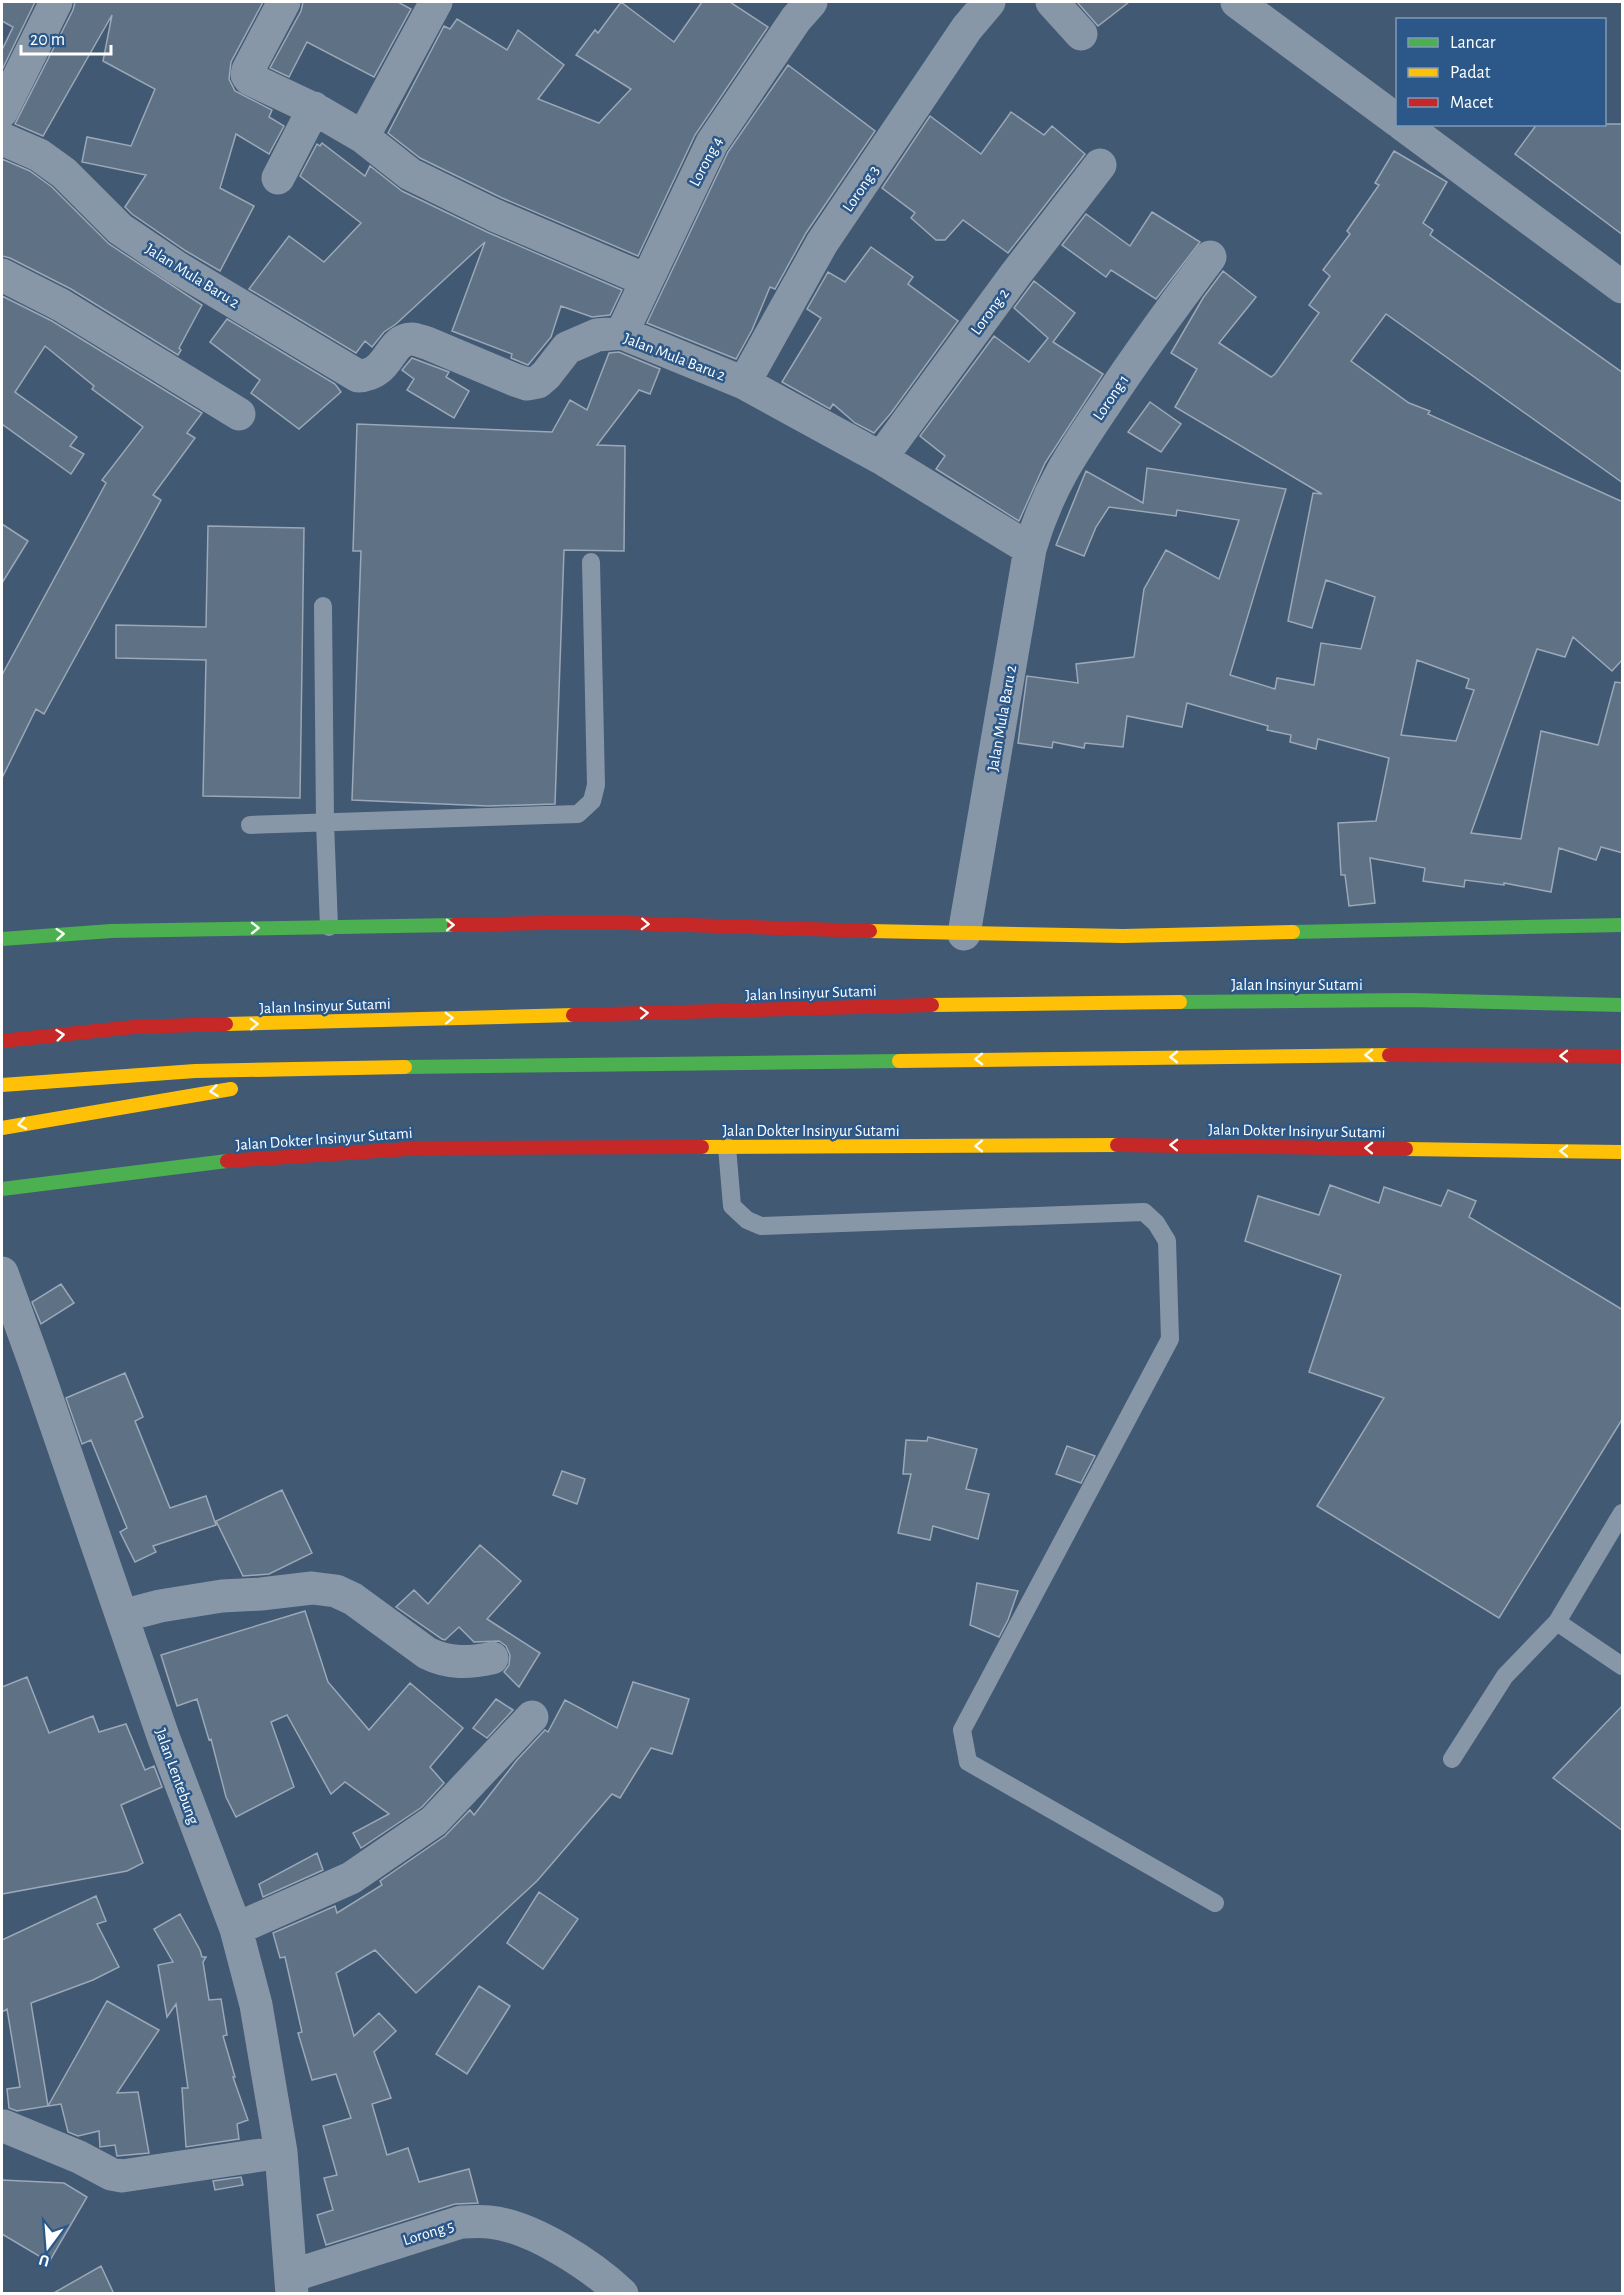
<svg xmlns="http://www.w3.org/2000/svg" width="1624" height="2295" viewBox="0 0 1624 2295" font-family="'Alegreya Sans',sans-serif">
  <rect width="100%" height="100%" fill="#415973"/>
  <path fill="#5e7185" stroke="#9ba8b7" stroke-width="1.5" fill-rule="evenodd" d="M 2,2 L 35,2 L 2,70 L 2,50 L 13,27 L 2,21 Z
    M 75,2 L 263,2 L 231,62 L 229,79 L 235,91 L 272,110 L 269,117 L 284,126 L 269,154 L 236,134 L 220,188 L 254,206 L 220,271 L 186,251 L 132,214 L 125,207 L 146,175 L 82,162 L 87,137 L 131,146 L 155,89 L 103,61 L 112,15 L 43,136 L 15,124 L 73,10 Z
    M 303,2 L 398,2 L 411,9 L 374,77 L 307,42 L 289,77 L 270,68 L 301,11 Z
    M 621,2 L 674,42 L 702,2 L 730,2 L 768,27 L 695,135 L 638,256 L 502,198 L 420,158 L 388,133 L 444,26 L 450,29 L 457,19 L 507,50 L 518,30 L 564,65 L 538,99 L 599,123 L 631,89 L 576,55 L 595,30 L 598,33 Z
    M 1077,2 L 1129,2 L 1098,26 Z
    M 788,65 L 875,131 L 806,233 L 775,289 L 770,287 L 752,330 L 736,359 L 647,323 L 728,152 Z
    M 1011,112 L 1044,135 L 1052,126 L 1085,154 L 1008,253 L 963,220 L 945,240 L 936,240 L 911,218 L 915,213 L 882,188 L 930,116 L 981,154 Z
    M 1537,124 L 1623,124 L 1623,235 L 1515,154 Z
    M 322,143 L 365,176 L 370,166 L 402,191 L 487,232 L 622,290 L 610,315 L 592,317 L 561,306 L 551,337 L 528,365 L 511,358 L 512,354 L 452,331 L 485,242 L 396,324 L 384,332 L 372,347 L 365,341 L 356,353 L 249,289 L 289,236 L 324,262 L 361,223 L 300,176 L 317,144 L 320,146 Z
    M 1394,151 L 1447,182 L 1423,223 L 1433,230 L 1430,235 L 1623,373 L 1623,483 L 1386,314 L 1351,361 L 1409,403 L 1430,411 L 1428,414 L 1623,502 L 1623,659 L 1612,671 L 1573,637 L 1565,657 L 1537,649 L 1471,833 L 1521,839 L 1541,731 L 1598,745 L 1615,682 L 1623,683 L 1623,853 L 1601,847 L 1596,860 L 1559,848 L 1551,892 L 1504,883 L 1504,885 L 1465,880 L 1464,887 L 1423,881 L 1425,868 L 1370,858 L 1375,903 L 1349,906 L 1345,875 L 1341,875 L 1338,823 L 1376,821 L 1389,758 L 1318,739 L 1316,749 L 1290,742 L 1291,735 L 1267,730 L 1268,726 L 1187,703 L 1182,727 L 1127,716 L 1123,747 L 1085,743 L 1084,748 L 1053,742 L 1052,748 L 1018,743 L 1027,676 L 1078,683 L 1076,664 L 1134,657 L 1144,589 L 1166,550 L 1219,579 L 1239,520 L 1177,510 L 1176,516 L 1109,507 L 1096,527 L 1084,556 L 1056,545 L 1086,471 L 1143,503 L 1147,468 L 1286,489 L 1230,675 L 1275,689 L 1277,678 L 1314,685 L 1321,643 L 1361,649 L 1375,597 L 1326,580 L 1312,628 L 1288,621 L 1313,493 L 1322,494 L 1175,407 L 1197,369 L 1171,353 L 1203,298 L 1223,271 L 1256,297 L 1219,343 L 1271,377 L 1275,374 L 1319,313 L 1309,305 L 1330,276 L 1323,270 L 1350,234 L 1347,231 L 1379,185 L 1375,183 ZM 1417,660 L 1469,679 L 1466,688 L 1474,690 L 1456,741 L 1401,735 Z
    M 2,159 L 30,171 L 52,187 L 109,244 L 202,305 L 179,348 L 181,350 L 178,355 L 71,289 L 10,258 L 2,256 Z
    M 1152,212 L 1200,242 L 1156,299 L 1111,270 L 1106,277 L 1062,245 L 1086,214 L 1130,246 Z
    M 871,247 L 913,277 L 908,284 L 958,321 L 891,413 L 874,433 L 855,423 L 833,404 L 830,409 L 782,382 L 821,318 L 807,309 L 828,272 L 845,282 Z
    M 1034,281 L 1075,313 L 1053,342 L 1103,374 L 1045,463 L 1019,521 L 936,469 L 945,456 L 920,436 L 994,336 L 1029,362 L 1048,338 L 1014,308 Z
    M 2,296 L 52,321 L 202,413 L 187,433 L 195,438 L 153,495 L 161,500 L 44,714 L 36,709 L 2,778 L 2,675 L 106,483 L 102,480 L 143,427 L 92,389 L 94,386 L 45,346 L 15,392 L 77,437 L 70,446 L 84,454 L 71,474 L 2,424 Z
    M 227,319 L 335,384 L 341,392 L 299,429 L 251,393 L 260,380 L 210,342 Z
    M 619,352 L 660,369 L 650,394 L 639,390 L 597,445 L 625,446 L 624,551 L 564,550 L 555,804 L 488,806 L 352,800 L 361,551 L 353,551 L 357,424 L 552,432 L 570,400 L 587,410 L 609,353 Z
    M 412,358 L 449,372 L 446,377 L 469,391 L 454,418 L 407,390 L 414,379 L 402,370 Z
    M 1150,402 L 1181,424 L 1161,452 L 1128,432 Z
    M 2,524 L 28,541 L 2,583 Z
    M 208,526 L 304,528 L 300,798 L 203,796 L 206,660 L 116,658 L 116,625 L 206,627 Z
    M 1330,1185 L 1379,1203 L 1384,1187 L 1441,1206 L 1448,1190 L 1476,1201 L 1469,1217 L 1623,1310 L 1623,1418 L 1499,1618 L 1317,1506 L 1384,1398 L 1309,1372 L 1341,1275 L 1245,1241 L 1258,1196 L 1319,1215 Z
    M 61,1284 L 74,1303 L 41,1324 L 32,1302 Z
    M 125,1373 L 143,1417 L 135,1421 L 170,1508 L 206,1496 L 216,1525 L 153,1546 L 156,1552 L 135,1562 L 120,1532 L 127,1528 L 91,1440 L 82,1444 L 66,1398 Z
    M 928,1437 L 977,1449 L 966,1489 L 989,1494 L 978,1539 L 933,1526 L 930,1540 L 898,1533 L 911,1474 L 903,1474 L 906,1440 L 927,1441 Z
    M 1067,1446 L 1095,1456 L 1081,1483 L 1056,1474 Z
    M 562,1471 L 585,1479 L 577,1504 L 553,1495 Z
    M 282,1490 L 312,1553 L 269,1574 L 243,1576 L 216,1521 Z
    M 480,1545 L 521,1581 L 487,1619 L 540,1653 L 519,1687 L 504,1672 L 509,1665 L 510,1655 L 506,1646 L 499,1641 L 474,1642 L 459,1627 L 445,1640 L 442,1639 L 396,1607 L 414,1590 L 428,1604 Z
    M 977,1583 L 1018,1591 L 1008,1620 L 999,1637 L 970,1625 Z
    M 305,1611 L 328,1682 L 369,1730 L 410,1683 L 463,1728 L 430,1767 L 444,1783 L 422,1807 L 361,1848 L 353,1833 L 389,1814 L 345,1782 L 331,1794 L 287,1715 L 271,1722 L 294,1787 L 236,1817 L 226,1797 L 211,1739 L 209,1740 L 197,1699 L 177,1706 L 161,1655 Z
    M 27,1677 L 49,1733 L 93,1716 L 99,1732 L 126,1724 L 145,1770 L 154,1766 L 162,1787 L 121,1805 L 143,1863 L 127,1871 L 2,1894 L 2,1687 Z
    M 633,1682 L 689,1699 L 672,1754 L 651,1748 L 620,1798 L 612,1794 L 537,1881 L 416,1993 L 375,1950 L 336,1973 L 354,2036 L 379,2013 L 396,2031 L 374,2052 L 391,2098 L 372,2104 L 387,2155 L 408,2148 L 419,2182 L 469,2169 L 478,2203 L 455,2204 L 326,2245 L 317,2215 L 333,2210 L 324,2178 L 337,2175 L 323,2126 L 351,2118 L 336,2074 L 312,2080 L 298,2033 L 302,2032 L 285,1957 L 280,1958 L 273,1933 L 335,1906 L 337,1913 L 382,1885 L 380,1881 L 445,1836 L 470,1810 L 474,1815 L 517,1760 L 545,1730 L 548,1732 L 565,1700 L 617,1728 Z
    M 496,1699 L 513,1710 L 487,1738 L 473,1728 Z
    M 1623,1705 L 1623,1831 L 1553,1778 Z
    M 317,1853 L 323,1870 L 263,1897 L 259,1884 Z
    M 539,1892 L 578,1919 L 543,1969 L 507,1943 Z
    M 96,1896 L 106,1921 L 97,1924 L 119,1967 L 93,1980 L 31,2003 L 48,2106 L 17,2111 L 9,2108 L 7,2089 L 20,2087 L 7,2009 L 2,2012 L 2,1940 Z
    M 180,1914 L 200,1950 L 202,1957 L 206,1957 L 203,1962 L 209,2000 L 221,1999 L 227,2035 L 223,2036 L 235,2077 L 233,2077 L 248,2120 L 237,2124 L 239,2139 L 186,2147 L 182,2088 L 188,2088 L 176,2004 L 167,2017 L 158,1965 L 173,1962 L 154,1929 Z
    M 479,1986 L 510,2006 L 467,2074 L 436,2054 Z
    M 107,2001 L 159,2030 L 117,2093 L 138,2092 L 149,2153 L 117,2156 L 115,2145 L 100,2147 L 99,2131 L 78,2136 L 68,2132 L 61,2104 L 48,2106 Z
    M 241,2177 L 243,2185 L 215,2190 L 213,2181 Z
    M 2,2180 L 64,2183 L 87,2197 L 49,2262 L 2,2234 Z
    M 101,2266 L 114,2294 L 52,2294 Z"/>
  <g fill="none" stroke-linecap="round" stroke-linejoin="round">
    <path stroke="#8897a8" stroke-width="18" d="M 323,606 L 325,822 L 329,927
      M 250,825 L 578,814 L 592,801 L 596,785 L 591,562
      M 727,1147 L 732,1206 L 747,1220 L 761,1226 L 1144,1212 L 1156,1223 L 1167,1241 L 1170,1339 L 962,1730 L 968,1762 L 1215,1903
      M 1557,1622 L 1622,1513
      M 1452,1759 L 1505,1676 L 1557,1622 L 1622,1666"/>
    <path stroke="#8897a8" stroke-width="33" d="M 284,2 L 248,70 L 247,75 L 250,79 L 320,112 L 363,137 L 410,174 L 494,215 L 646,280
      M 1052,2 L 1081,34
      M 1237,2 L 1398,121
      M 2,111 L 56,2
      M 1402,124 L 1622,287
      M 363,137 L 436,2
      M 2,139 L 39,155 L 64,173 L 120,229 L 176,267 L 358,376 C 391,375 388,339 412,339 C 416,339 423,342 427,343 L 515,380 L 527,384 L 538,382 L 546,375 L 567,348 L 597,335 L 622,333 L 744,383 L 881,458 L 1030,549 L 964,934
      M 278,178 L 314,108
      M 2,275 L 61,305 L 239,414
      M 622,333 L 712,143 L 796,19 L 811,2
      M 744,383 L 822,243 L 967,28 L 989,2
      M 881,458 L 1015,275 L 1100,165
      M 1030,549 C 1047,490 1072,453 1106,403 C 1139,353 1174,305 1210,257
      M 2,1273 L 34,1361 L 164,1739 L 236,1929 L 256,2005 L 281,2152 L 292,2294
      M 122,1616 L 160,1606 L 222,1596 L 261,1594 L 312,1588 L 336,1591 L 353,1599 L 427,1653 C 449,1664 469,1663 492,1658
      M 236,1929 L 351,1878 L 434,1821 L 532,1717
      M 4,2126 L 79,2157 L 111,2174 L 122,2176 L 281,2152
      M 291,2276 L 461,2222 C 470,2222 479,2221 489,2222 C 532,2226 591,2265 622,2294"/>
    <path stroke="#4caf50" stroke-width="14" d="M 1293,932 L 1622,925
      M 2,939 L 111,931 L 454,925
      M 1180,1002 L 1410,1000 L 1622,1005
      M 405,1067 L 899,1061
      M 2,1189 L 227,1161"/>
    <path stroke="#ffc107" stroke-width="14" d="M 870,931 L 1123,936 L 1293,932
      M 932,1005 L 1180,1002
      M 226,1024 L 573,1015
      M 899,1061 L 1389,1055
      M 2,1085 L 195,1071 L 405,1067
      M 2,1128 L 231,1089
      M 702,1147 L 1117,1145
      M 1406,1149 L 1622,1152"/>
    <path stroke="#c62828" stroke-width="14" d="M 454,925 L 594,922 L 870,931
      M 573,1015 L 932,1005
      M 2,1041 L 134,1027 L 226,1024
      M 1389,1055 L 1622,1056
      M 1117,1145 L 1406,1149
      M 227,1161 L 423,1148 L 702,1147"/>
  </g>
  <defs><path id="oneway-chevron" d="M-2-3.5L2.5 0L-2 3.5" fill="none" stroke-width="1.6" stroke-linecap="round" stroke-linejoin="round" transform="scale(1.5)"/></defs>
  <g stroke="#f6fbf6">
    <use href="#oneway-chevron" transform="translate(645 924) rotate(2)"/>
    <use href="#oneway-chevron" transform="translate(450 925) rotate(-1)"/>
    <use href="#oneway-chevron" transform="translate(255 928) rotate(-1)"/>
    <use href="#oneway-chevron" transform="translate(60 934) rotate(-4)"/>
    <use href="#oneway-chevron" transform="translate(644 1013) rotate(-2)"/>
    <use href="#oneway-chevron" transform="translate(449 1018) rotate(-2)"/>
    <use href="#oneway-chevron" transform="translate(254 1024) rotate(-2)"/>
    <use href="#oneway-chevron" transform="translate(60 1035) rotate(-6)"/>
    <use href="#oneway-chevron" transform="translate(1369 1055) rotate(180)"/>
    <use href="#oneway-chevron" transform="translate(1564 1056) rotate(-180)"/>
    <use href="#oneway-chevron" transform="translate(1174 1057) rotate(180)"/>
    <use href="#oneway-chevron" transform="translate(979 1059) rotate(179)"/>
    <use href="#oneway-chevron" transform="translate(214 1091) rotate(173)"/>
    <use href="#oneway-chevron" transform="translate(22 1124) rotate(170)"/>
    <use href="#oneway-chevron" transform="translate(1174 1145) rotate(-179)"/>
    <use href="#oneway-chevron" transform="translate(979 1146) rotate(180)"/>
    <use href="#oneway-chevron" transform="translate(1369 1148) rotate(-179)"/>
    <use href="#oneway-chevron" transform="translate(1564 1151) rotate(-179)"/>
  </g>
  <g text-anchor="middle" stroke-width="5" stroke-linejoin="round" paint-order="stroke">
    <g font-size="16" fill="#fff" stroke="#2b5889">
      <text transform="translate(705 161) rotate(-62)" y="6">Lorong 4</text>
      <text transform="translate(860 188) rotate(-56)" y="6">Lorong 3</text>
      <text transform="translate(193 275) rotate(32)" y="6">Jalan Mula Baru 2</text>
      <text transform="translate(989 311) rotate(-54)" y="6">Lorong 2</text>
      <text transform="translate(675 356) rotate(21)" y="6">Jalan Mula Baru 2</text>
      <text transform="translate(1110 397) rotate(-56)" y="6">Lorong 1</text>
      <text transform="translate(1001 718) rotate(-80)" y="6">Jalan Mula Baru 2</text>
      <text x="1297" y="990">Jalan Insinyur Sutami</text>
      <text transform="translate(811 992) rotate(-2)" y="6">Jalan Insinyur Sutami</text>
      <text transform="translate(325 1005) rotate(-2)" y="6">Jalan Insinyur Sutami</text>
      <text x="811" y="1136">Jalan Dokter Insinyur Sutami</text>
      <text transform="translate(1297 1130) rotate(1)" y="6">Jalan Dokter Insinyur Sutami</text>
      <text transform="translate(324 1138) rotate(-4)" y="6">Jalan Dokter Insinyur Sutami</text>
      <text transform="translate(178 1776) rotate(70)" y="6">Jalan Lentebung</text>
      <text transform="translate(428 2232) rotate(-17)" y="6">Lorong 5</text>
    </g>
  </g>
  <rect width="1624" height="2295" fill="none" stroke="#ffffff" stroke-width="6"/>
  <rect x="1396" y="18" width="210" height="108" fill="#2b5889" stroke="#809bb8" stroke-width="1.5"/>
  <rect x="1408" y="38" width="30" height="9" fill="#4caf50" stroke="#809bb8" stroke-width="1.5"/>
  <text x="1450" y="48" font-size="18" fill="#ffffff">Lancar</text>
  <rect x="1408" y="68" width="30" height="9" fill="#ffc107" stroke="#809bb8" stroke-width="1.5"/>
  <text x="1450" y="78" font-size="18" fill="#ffffff">Padat</text>
  <rect x="1408" y="98" width="30" height="9" fill="#c62828" stroke="#809bb8" stroke-width="1.5"/>
  <text x="1450" y="108" font-size="18" fill="#ffffff">Macet</text>
  <g transform="translate(48 2247) rotate(196)" stroke="#2b5889" stroke-width="4.5" paint-order="stroke">
  <path d="M0-4.5L10 22L0 15L-10 22Z" fill="#ffffff"/>
  <text y="-9" font-size="16" font-weight="bold" text-anchor="middle" fill="#ffffff">U</text>
  </g>
  <path d="M21 45v9h90v-9" fill="none" stroke="#ffffff" stroke-width="3"/>
  <text x="30" y="45" font-size="18" fill="#ffffff" stroke="#2b5889" stroke-width="4.5" paint-order="stroke">20 m</text>
</svg>
